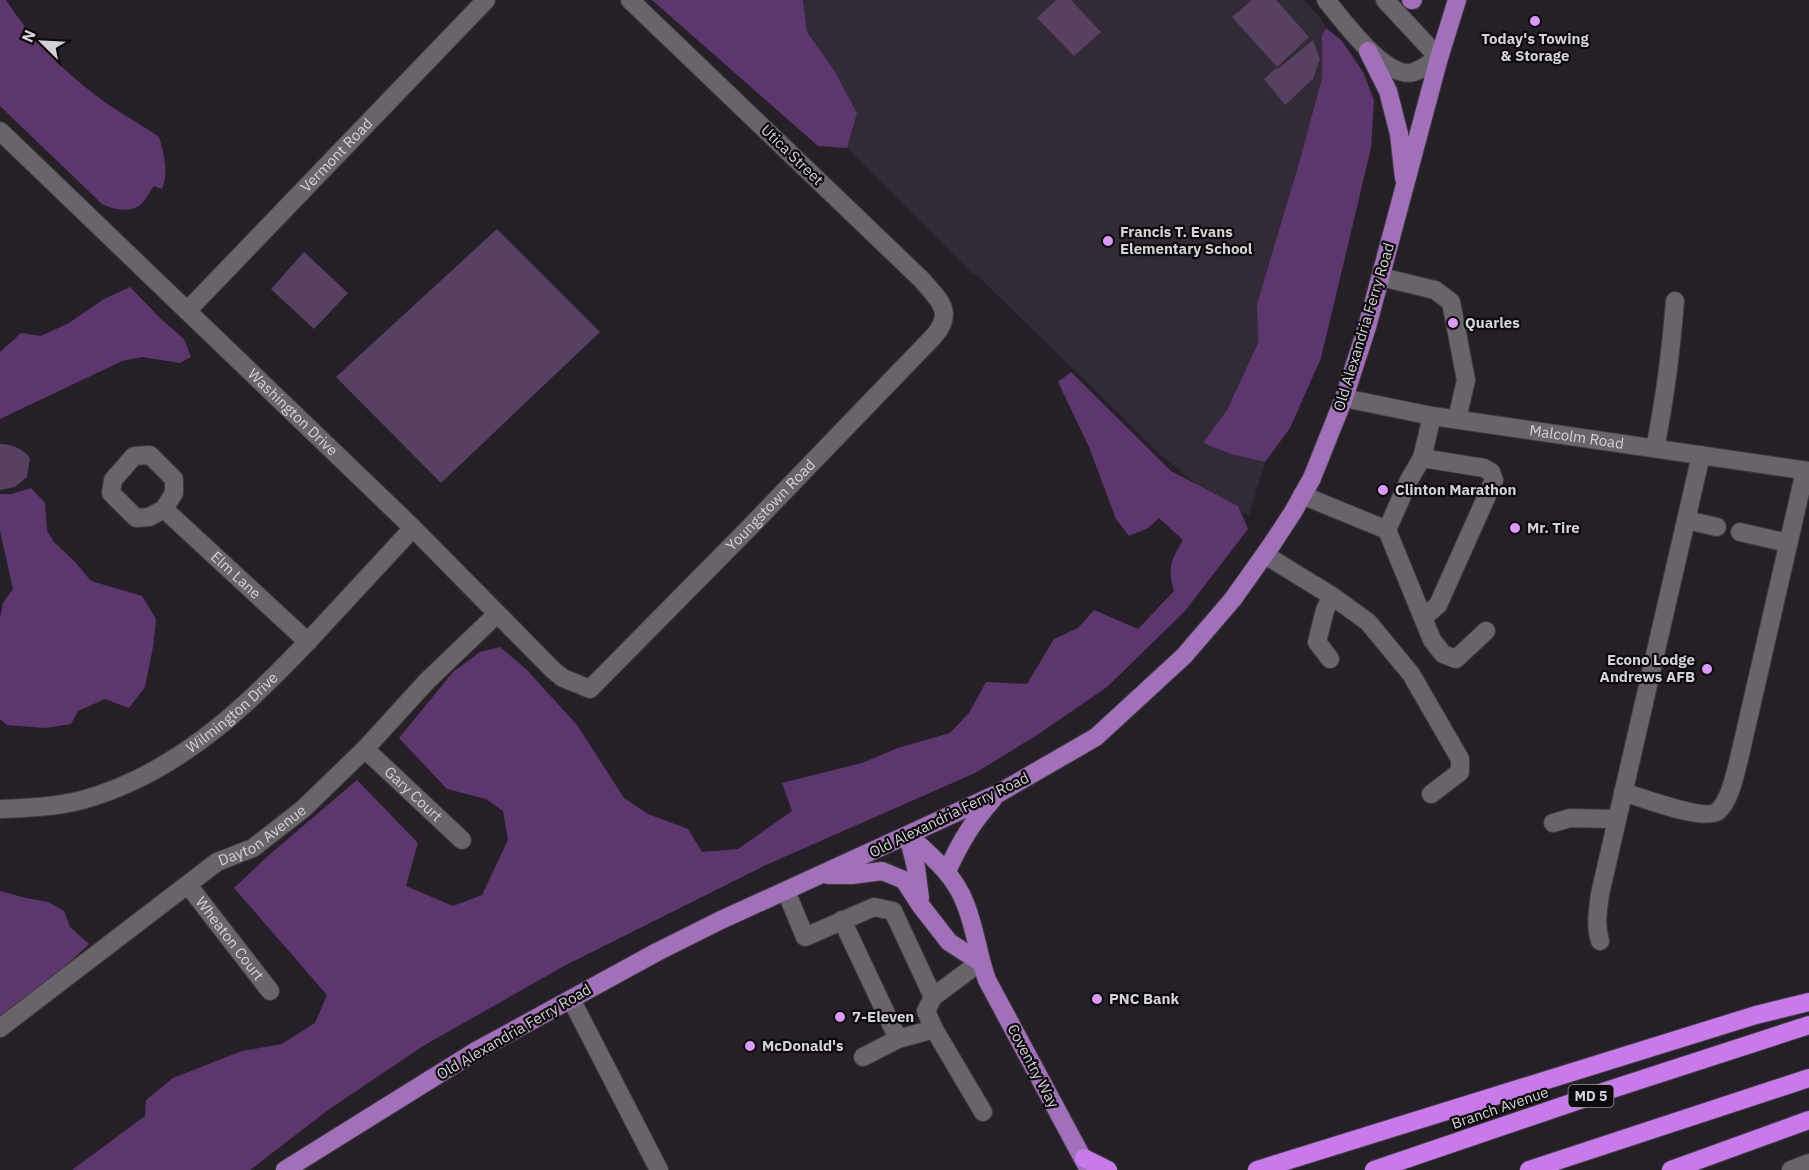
<svg xmlns="http://www.w3.org/2000/svg" width="1809" height="1170" viewBox="0 0 1809 1170" font-family="'IBM Plex Sans',sans-serif">
  <rect width="100%" height="100%" fill="#252028"/>
  <path fill="#322a36" d="M 803,0 L 1304,0 L 1320,18 L 1326,28 L 1322,35 L 1322,78 L 1299,163 L 1257,304 L 1258,343 L 1227,410 L 1204,443 L 1231,454 L 1265,462 L 1249,515 L 1216,500 L 1162,456 L 979,277 L 973,274 L 847,148 L 857,113 L 834,70 L 807,32 Z"/>
  <path fill="#574062" d="M 1056,0 L 1071,0 L 1101,32 L 1074,56 L 1037,18 Z
    M 1252,0 L 1276,0 L 1309,37 L 1277,67 L 1232,17 Z
    M 1313,40 L 1320,59 L 1313,79 L 1285,105 L 1264,79 L 1275,69 L 1279,68 Z
    M 497,229 L 600,332 L 441,483 L 336,377 Z
    M 304,252 L 348,293 L 314,329 L 271,289 Z
    M 0,444 C 12,444 23,449 30,458 L 27,477 L 15,487 L 0,490 Z"/>
  <path fill="#5d366e" d="M 0,0 L 6,0 C 29,36 60,68 94,94 C 114,110 138,122 159,137 C 164,154 169,172 162,189 L 154,186 C 149,192 145,202 139,206 C 128,213 113,209 102,204 L 0,106 Z
    M 652,0 L 803,0 L 807,32 L 834,70 L 857,113 L 847,148 L 818,146 Z
    M 1326,28 L 1342,41 L 1363,72 L 1374,100 L 1371,148 L 1321,358 L 1290,428 L 1265,462 L 1231,454 L 1203,443 L 1227,410 L 1258,343 L 1257,304 L 1299,163 L 1322,78 L 1322,35 Z
    M 130,287 L 161,319 L 184,339 L 191,357 L 180,363 L 142,357 L 122,361 L 0,419 L 0,352 L 21,333 L 41,336 L 69,323 L 104,299 Z
    M 1071,372 L 1171,471 L 1238,506 L 1248,529 L 1185,611 L 1107,687 L 1037,735 L 975,773 L 766,865 L 564,966 L 423,1046 L 328,1110 L 250,1170 L 72,1170 L 145,1116 L 146,1100 L 173,1078 L 242,1051 L 282,1044 L 315,1023 L 327,995 L 234,888 L 269,855 L 357,780 L 418,843 L 406,886 L 453,906 L 482,895 L 508,840 L 503,811 L 486,799 L 447,789 L 399,738 L 453,672 L 480,652 L 500,647 L 526,669 L 577,725 L 624,798 L 648,814 L 688,829 L 702,852 L 738,849 L 792,811 L 782,783 L 862,763 L 898,748 L 950,733 L 969,713 L 986,682 L 1027,684 L 1054,639 L 1078,628 L 1094,610 L 1138,629 L 1174,591 C 1167,568 1171,560 1183,540 L 1159,518 L 1148,528 L 1129,536 L 1116,519 L 1089,447 L 1058,382 Z
    M 31,488 L 45,503 L 47,531 L 54,542 L 75,562 L 91,581 L 142,596 L 156,619 L 153,647 L 145,687 L 129,708 L 105,699 L 78,711 L 71,724 L 44,728 L 7,725 L 0,719 L 0,618 L 3,603 L 13,589 L 0,531 L 0,494 L 12,494 Z
    M 0,891 L 26,898 L 48,902 L 64,911 L 70,927 L 89,944 L 59,972 L 0,1017 Z"/>
  <g fill="none" stroke-linecap="round" stroke-linejoin="round">
    <g stroke="#3e3a40" stroke-width="20">
      <g id="minor">
        <path d="M 1326,0 C 1342,19 1386,81 1414,72 C 1423,69 1431,62 1439,58 L 1385,0"/>
        <path id="s1" d="M 0,131 L 413,528 L 553,670 L 563,678 L 590,689 L 748,529 L 934,336 C 955,312 939,300 922,280 L 630,0"/>
        <path d="M 1381,277 L 1435,290 L 1451,302 L 1466,380 L 1457,419"/>
        <path id="s2" d="M 187,311 L 486,0"/>
        <path id="s3" d="M 1344,398 L 1432,416 L 1809,471"/>
        <path d="M 1655,448 C 1665,399 1671,351 1675,301"/>
        <path d="M 1302,495 L 1387,530 L 1409,480 L 1422,458"/>
        <path id="s4" d="M 164,509 L 174,493 L 174,479 L 150,455 L 134,456 L 113,480 L 111,493 L 136,518 L 149,517 L 164,509 L 308,642"/>
        <path d="M 1686,520 L 1717,527"/>
        <path d="M 1387,530 L 1432,640 L 1443,654 L 1456,659 L 1486,631"/>
        <path d="M 1740,532 L 1788,543"/>
        <path d="M 1265,555 L 1332,596 L 1368,622 L 1411,674 L 1460,759 L 1460,772 L 1431,794"/>
        <path d="M 1424,617 L 1438,605 L 1494,480 L 1491,472 L 1484,468 L 1422,458 L 1432,416"/>
        <path d="M 1330,659 L 1317,642 L 1325,610 L 1332,596"/>
        <path id="s5" d="M 365,749 L 462,840"/>
        <path d="M 1623,792 C 1640,797 1705,822 1718,811 C 1730,801 1735,774 1739,759 L 1805,471"/>
        <path id="s6" d="M 0,809 C 27,808 55,807 82,800 C 182,773 258,696 326,622 C 355,591 384,559 413,528"/>
        <path d="M 1553,823 L 1570,818 L 1617,819"/>
        <path id="s7" d="M 188,885 L 270,991"/>
        <path d="M 786,891 L 805,937 L 874,907 L 893,911 L 933,997 L 926,1011 L 934,1029 L 983,1112"/>
        <path d="M 842,920 L 898,1039 L 934,1029"/>
        <path d="M 1600,941 C 1595,925 1598,910 1600,894 L 1701,455"/>
        <path d="M 933,997 L 980,962"/>
        <path d="M 571,999 L 659,1170"/>
        <path id="s8" d="M 0,1028 L 217,862 L 253,848 L 303,809 L 365,749 L 427,681 L 497,614"/>
        <path d="M 863,1057 L 898,1039"/>
        <path d="M 1791,1170 L 1809,1163"/>
      </g>
    </g>
    <g stroke="#3e3a40" stroke-width="20">
      <path id="major" d="M 1411,0 L 1413,0
        M 1368,51 L 1388,91 L 1399,134 L 1404,178
        M 908,835 C 930,855 954,874 965,903 C 975,927 978,955 987,980 L 1089,1170
        M 908,835 L 916,868 L 920,898
        M 947,871 C 961,841 971,824 993,799
        M 828,875 L 852,875 L 882,871 L 904,880 L 921,906 L 949,942 L 980,962
        M 285,1170 L 476,1051 L 657,952 L 721,920 L 999,793 L 1096,737 L 1184,656 L 1233,599 L 1272,544 L 1293,512 L 1312,478 L 1344,398 L 1367,327 L 1439,58 L 1457,0"/>
    </g>
    <g stroke="#3e3a40" stroke-width="20">
      <path id="highway" d="M 1084,1158 L 1108,1170
        M 1257,1170 L 1756,1015 L 1809,1002
        M 1374,1170 L 1612,1089 L 1809,1025
        M 1529,1170 L 1809,1078
        M 1671,1170 L 1809,1120"/>
    </g>
    <use href="#minor" stroke="#69636c" stroke-width="18"/>
    <use href="#major" stroke="#a270b8" stroke-width="18"/>
    <use href="#highway" stroke="#c879ea" stroke-width="18"/>
  </g>
  <g fill="#da9af6" stroke="#0d0b0e" stroke-width="2">
    <circle cx="1535" cy="21" r="6"/>
    <circle cx="1108" cy="241" r="6"/>
    <circle cx="1453" cy="323" r="6"/>
    <circle cx="1383" cy="490" r="6"/>
    <circle cx="1515" cy="528" r="6"/>
    <circle cx="1707" cy="669" r="6"/>
    <circle cx="1097" cy="999" r="6"/>
    <circle cx="840" cy="1017" r="6"/>
    <circle cx="750" cy="1046" r="6"/>
  </g>
  <g text-anchor="middle" stroke-width="4.5" stroke-linejoin="round" paint-order="stroke">
    <rect fill="#0d0b0e" stroke="#99969b" stroke-width="1.5" x="1568.5" y="1085" width="45" height="22" rx="4.5"/>
    <g font-size="14" font-weight="bold" fill="#d5d2d7">
      <text x="1591" y="1101">MD 5</text>
    </g>
    <g font-size="15" font-weight="bold" fill="#d5d2d7" stroke="#0d0b0e" text-anchor="start">
      <text x="1535" y="44" text-anchor="middle">Today's Towing<tspan x="1535" dy="17">&amp; Storage</tspan></text>
      <text x="1120" y="237">Francis T. Evans<tspan x="1120" dy="17">Elementary School</tspan></text>
      <text x="1465" y="328">Quarles</text>
      <text x="1395" y="495">Clinton Marathon</text>
      <text x="1527" y="533">Mr. Tire</text>
      <text x="1695" y="665" text-anchor="end">Econo Lodge<tspan x="1695" dy="17">Andrews AFB</tspan></text>
      <text x="1109" y="1004">PNC Bank</text>
      <text x="852" y="1022">7-Eleven</text>
      <text x="762" y="1051">McDonald's</text>
    </g>
    <g font-size="15" fill="#d5d2d7" stroke="#0d0b0e">
      <text dy="5" stroke="none"><textPath href="#s2" startOffset="216">Vermont Road</textPath></text>
      <text transform="translate(792 155) rotate(44)" y="5">Utica Street</text>
      <text transform="translate(1364 327) rotate(-73)" y="5">Old Alexandria Ferry Road</text>
      <text dy="5" stroke="none"><textPath href="#s1" startOffset="406">Washington Drive</textPath></text>
      <text dy="5" stroke="none"><textPath href="#s3" startOffset="236">Malcolm Road</textPath></text>
      <text dy="5" stroke="none"><textPath href="#s1" startOffset="1072">Youngstown Road</textPath></text>
      <text dy="5" stroke="none"><textPath href="#s4" startOffset="291">Elm Lane</textPath></text>
      <text dy="5" stroke="none"><textPath href="#s6" startOffset="258">Wilmington Drive</textPath></text>
      <text dy="5" stroke="none"><textPath href="#s5" startOffset="66">Gary Court</textPath></text>
      <text transform="translate(949 815) rotate(-26)" y="5">Old Alexandria Ferry Road</text>
      <text dy="5" stroke="none"><textPath href="#s8" startOffset="326">Dayton Avenue</textPath></text>
      <text dy="5" stroke="none"><textPath href="#s7" startOffset="68">Wheaton Court</textPath></text>
      <text transform="translate(514 1032) rotate(-30)" y="5">Old Alexandria Ferry Road</text>
      <text transform="translate(1033 1066) rotate(62)" y="5">Coventry Way</text>
      <text transform="translate(1500 1108) rotate(-19)" y="5">Branch Avenue</text>
    </g>
  </g>
  <g transform="translate(42 42) rotate(294)" stroke="#0d0b0e" stroke-width="4.5" paint-order="stroke">
  <path d="M0-4.5L10 22L0 15L-10 22Z" fill="#d5d2d7"/>
  <text y="-9" font-size="16" font-weight="bold" text-anchor="middle" fill="#d5d2d7">N</text>
  </g>
</svg>
